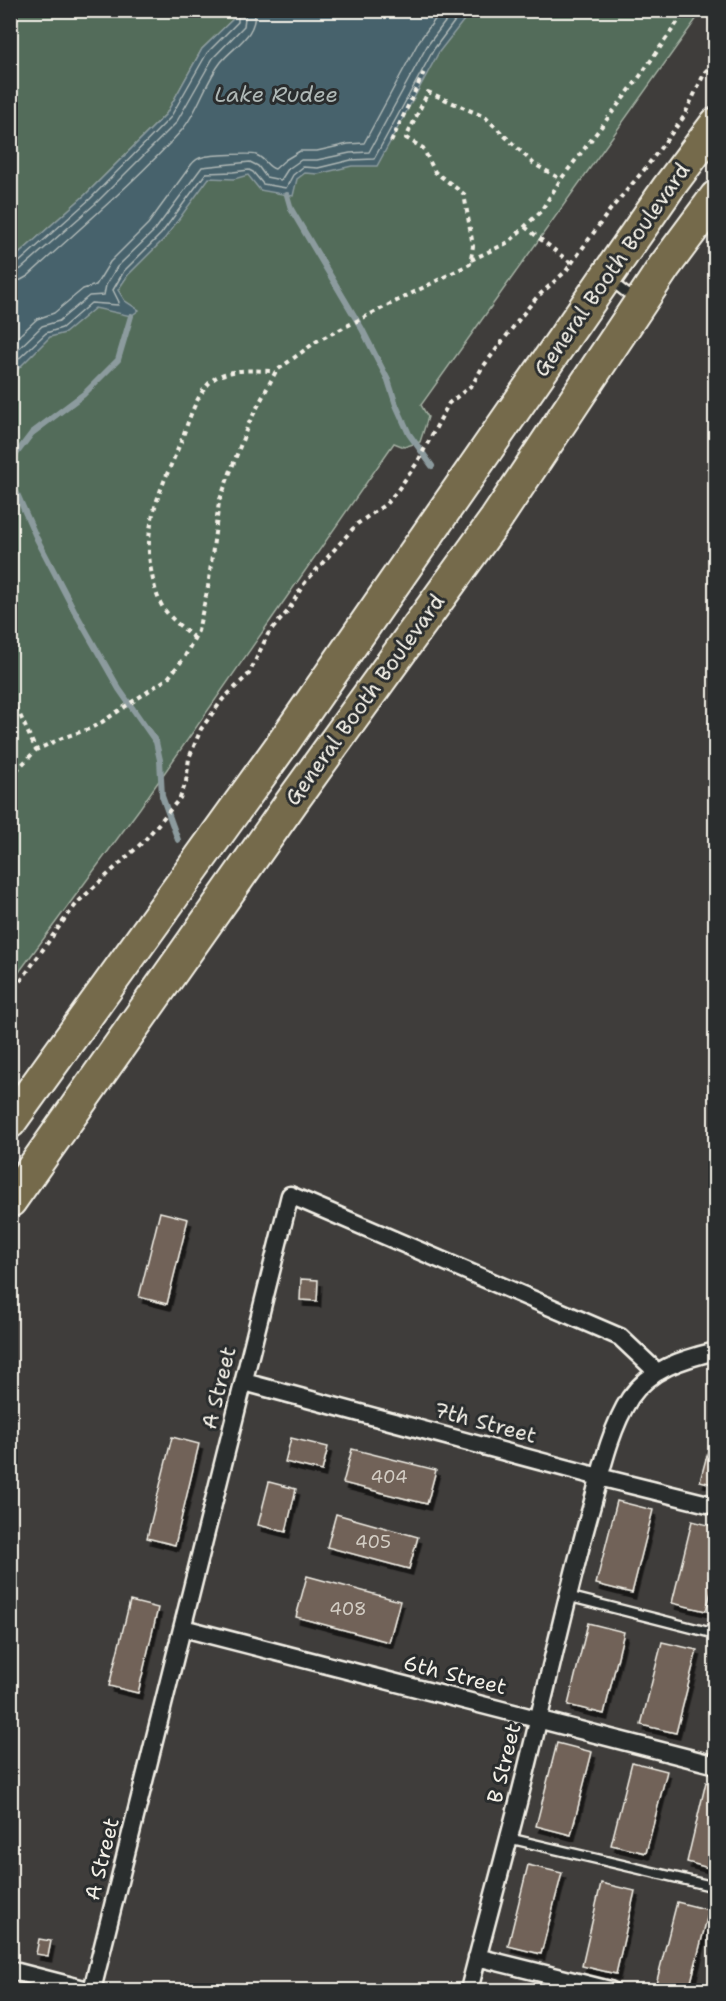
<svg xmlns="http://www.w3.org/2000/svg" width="726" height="2001" viewBox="0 0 726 2001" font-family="'Shantell Sans',sans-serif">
  <defs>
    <filter id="shadow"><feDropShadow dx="3.5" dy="6" stdDeviation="0" flood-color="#0009"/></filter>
  </defs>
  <rect width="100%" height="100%" fill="#3f3d3b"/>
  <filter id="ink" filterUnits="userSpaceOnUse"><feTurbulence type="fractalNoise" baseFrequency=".0167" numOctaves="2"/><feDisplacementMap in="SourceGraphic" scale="12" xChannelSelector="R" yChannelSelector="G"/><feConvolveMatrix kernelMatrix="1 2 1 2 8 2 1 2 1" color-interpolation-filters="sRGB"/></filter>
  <g filter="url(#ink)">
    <path fill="#526c5a" stroke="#a3aea1" stroke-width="1.5" d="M 11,11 L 233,11 L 233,19 L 202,49 L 166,114 L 85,195 L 11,261 Z
      M 298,11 L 702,11 L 421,405 L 428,417 L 420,442 L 404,447 L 394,443 L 140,808 L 11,983 L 11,339 Z"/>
    <path fill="#47626c" stroke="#8c9b9e" stroke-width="1.5" d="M 233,11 L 471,11 L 439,52 L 377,166 L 352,166 L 318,174 L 305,173 L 297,179 L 293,196 L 260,190 L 248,175 L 234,179 L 209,178 L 165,238 L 128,275 L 118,290 L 125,301 L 139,310 L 131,316 L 95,308 L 65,333 L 50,337 L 11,376 L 11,261 L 85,195 L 166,114 L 202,49 L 233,19 Z"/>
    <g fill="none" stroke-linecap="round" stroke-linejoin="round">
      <path stroke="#afb8b6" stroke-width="1.5" d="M 10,265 L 17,264 L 90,199 L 170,118 L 207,53 L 238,22 L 238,10
        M 10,273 L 21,269 L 95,204 L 176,123 L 213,58 L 244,26 L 246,10
        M 10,282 L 21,280 L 28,276 C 80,228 135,182 182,130 C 199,110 205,82 221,62 C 236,44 256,37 255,10
        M 10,344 L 37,319 L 54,313 L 83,289 L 96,285 L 110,262 L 148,224 L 191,165 C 194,161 198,158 203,157 C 208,155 253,153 256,155 C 265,158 267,167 275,169 L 285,160 L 300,151 L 317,151 L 348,144 L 364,143 L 419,41 L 442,10
        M 10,357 L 42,326 L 59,321 L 89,296 L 104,295 L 106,285 L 117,267 L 155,230 L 202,167 L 250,162 L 258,166 L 266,177 L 281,180 L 288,169 L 301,160 L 317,160 L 350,153 L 369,152 L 427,46 L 454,10
        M 10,367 L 46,333 L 62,328 L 91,303 L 118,305 L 119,302 L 113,290 L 124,271 L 161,234 L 206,173 L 233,172 L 249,170 L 253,172 L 263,184 L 286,188 L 293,175 L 303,167 L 318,168 L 351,160 L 374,159 L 434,49 L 463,10"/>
      <path stroke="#8c9b9e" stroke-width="6" d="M 287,195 L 291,209 L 362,329 L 388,380 L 396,405 L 409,434 L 432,466
        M 10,462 L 32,433 L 84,394 L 118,360 L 131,316
        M 10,478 L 37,539 L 74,610 L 119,689 L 156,742 L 160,760 L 162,796 L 178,840"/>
    </g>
    <path fill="#716258" stroke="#f4f1e8" stroke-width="1.5" filter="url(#shadow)" d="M 160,1212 L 188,1219 L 167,1304 L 139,1297 Z
      M 301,1279 L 318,1280 L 317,1301 L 300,1300 Z
      M 716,1422 L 716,1485 L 700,1481 Z
      M 172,1437 L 199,1444 L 175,1545 L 147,1538 Z
      M 291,1438 L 328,1447 L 322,1471 L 285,1462 Z
      M 352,1449 L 436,1470 L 427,1504 L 343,1483 Z
      M 269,1482 L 296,1489 L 286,1532 L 258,1525 Z
      M 617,1501 L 653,1510 L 632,1593 L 596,1584 Z
      M 336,1514 L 418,1537 L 409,1569 L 327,1547 Z
      M 692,1521 L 716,1527 L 716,1572 L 706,1611 L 672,1603 Z
      M 307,1576 L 400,1601 L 389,1642 L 296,1617 Z
      M 130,1601 L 158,1608 L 138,1693 L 109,1686 Z
      M 588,1623 L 624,1632 L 604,1714 L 568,1705 Z
      M 662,1642 L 697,1650 L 676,1733 L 641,1725 Z
      M 557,1743 L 592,1752 L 571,1835 L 536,1826 Z
      M 632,1762 L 667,1771 L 646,1853 L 611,1845 Z
      M 706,1782 L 716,1784 L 716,1870 L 687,1862 Z
      M 528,1865 L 562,1873 L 541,1954 L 508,1946 Z
      M 601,1883 L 635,1891 L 616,1974 L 582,1966 Z
      M 677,1902 L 709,1910 L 689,1990 L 680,1990 L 656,1984 Z
      M 39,1939 L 51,1941 L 48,1956 L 36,1954 Z
      M 498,1984 L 524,1990 L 496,1990 Z"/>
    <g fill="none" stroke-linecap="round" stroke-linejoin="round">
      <g stroke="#f4f1e8" stroke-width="13">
        <path id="lane" d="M 611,281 L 634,299
          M 567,1596 L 716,1634
          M 508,1838 L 716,1887"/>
      </g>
      <g stroke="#f4f1e8" stroke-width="21">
        <path id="street" d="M 244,1382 L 599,1477 L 716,1506
          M 183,1628 L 716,1765
          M 477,1957 L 610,1990
          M 10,1970 L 88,1990
          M 92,1990 L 290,1195 L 620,1337 L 657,1372
          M 469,1990 C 492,1899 518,1809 539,1717 C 556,1646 572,1575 592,1505 C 601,1471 611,1427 630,1398 C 650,1369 682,1359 716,1351"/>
      </g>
      <g stroke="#f4f1e8" stroke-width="36">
        <path id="highway" d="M 10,1122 L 281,746 L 668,188 L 716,124
          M 10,1201 L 293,800 L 496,519 L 664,267 L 716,197"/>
      </g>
      <path stroke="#f4f1e8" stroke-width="4" stroke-dasharray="4.5 4.5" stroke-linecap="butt" d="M 391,142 L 425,70
        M 525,227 L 571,263
        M 471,260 L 509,242 L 541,211 L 561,179 L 638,79 L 686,10
        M 194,638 C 184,629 172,620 164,609 C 158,601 154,586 152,575 C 141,525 161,489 180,444 C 188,424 197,388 217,377 C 235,368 255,371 275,371
        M 10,701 L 20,715 L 36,750
        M 10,777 L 36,750 L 62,738 L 89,729 L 102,722 L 168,678 L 184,658 L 198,631 L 208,587 L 219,502 L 248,425 L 276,371 L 317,341 L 470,264 L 473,246 L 464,194 L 435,172 L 423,148 L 406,138 L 428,92 L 485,117 L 534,164 L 561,179
        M 10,996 L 61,924 L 78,902 L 144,841 L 180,798 L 186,782 L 189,758 L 201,729 L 223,699 L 249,674 L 268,634 L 288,611 L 303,585 L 357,524 L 386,504 L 397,491 L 417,463 L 449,403 L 472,385 L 482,368 L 527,309 L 538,296 L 566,271 L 610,210 L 644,170 L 683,118 L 705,72 L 716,61"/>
      <use href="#lane" stroke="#2a2d2e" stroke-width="8"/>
      <use href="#street" stroke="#2a2d2e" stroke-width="16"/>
      <use href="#highway" stroke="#756b4b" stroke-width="32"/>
    </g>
  </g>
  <g text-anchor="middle" stroke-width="6" stroke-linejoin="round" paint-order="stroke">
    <g font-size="18" fill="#d3cdc4">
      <text x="389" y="1483">404</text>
      <text x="373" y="1548">405</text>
      <text x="348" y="1615">408</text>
    </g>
    <g font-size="21" fill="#f4f1e8" stroke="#2a2d2e">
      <text transform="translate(612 270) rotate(-55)" y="7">General Booth Boulevard</text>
      <text transform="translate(365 700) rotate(-54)" y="7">General Booth Boulevard</text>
      <text transform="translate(219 1388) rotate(-76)" y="7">A Street</text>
      <text transform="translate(485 1423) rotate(15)" y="7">7th Street</text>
      <text transform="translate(455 1675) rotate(14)" y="7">6th Street</text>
      <text transform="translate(504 1763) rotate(-76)" y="7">B Street</text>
      <text transform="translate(102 1859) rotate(-76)" y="7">A Street</text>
    </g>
    <g font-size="22" font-style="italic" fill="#afb8b6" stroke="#2a2d2e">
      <text x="276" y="102">Lake Rudee</text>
    </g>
  </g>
  <rect width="726" height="2001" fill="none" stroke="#2a2d2e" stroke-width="36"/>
  <rect x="18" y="18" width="690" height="1965" fill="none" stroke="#f4f1e8" stroke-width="2" filter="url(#ink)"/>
</svg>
